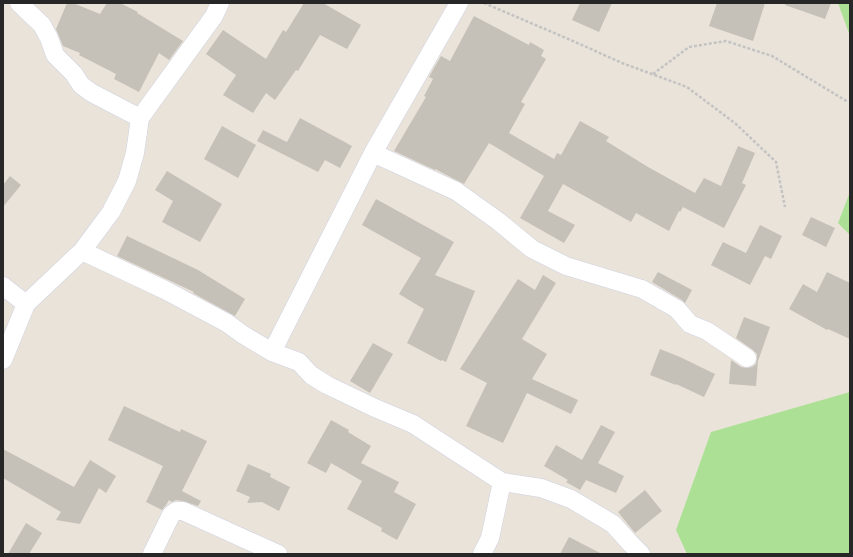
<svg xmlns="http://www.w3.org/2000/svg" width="853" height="557" viewBox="0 0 853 557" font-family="'Alegreya Sans',sans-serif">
  <rect width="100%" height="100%" fill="#eae3d9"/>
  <path fill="#ace195" d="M 838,3 L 850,3 L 850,36 Z
    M 850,192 L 850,235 L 838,223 Z
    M 850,392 L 850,554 L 687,554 L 676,530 L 711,432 Z"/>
  <path fill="#c5c0b8" d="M 67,3 L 73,3 L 100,14 L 107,3 L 120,3 L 138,12 L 137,13 L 183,41 L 169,60 L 159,53 L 139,92 L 114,79 L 116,74 L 79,55 L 80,53 L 63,46 L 56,29 Z
    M 304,3 L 323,3 L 361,25 L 347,49 L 320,35 L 298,71 L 296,70 L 275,100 L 266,93 L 253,113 L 223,95 L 236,75 L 206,54 L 223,30 L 266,59 L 283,30 L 286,32 Z
    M 580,3 L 612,3 L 599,32 L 572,20 Z
    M 717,3 L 765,3 L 753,41 L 709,26 Z
    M 785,3 L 831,3 L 825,19 L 785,5 Z
    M 474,16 L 529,45 L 530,42 L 544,50 L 541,56 L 546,59 L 521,102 L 525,104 L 509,133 L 554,159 L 557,153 L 561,155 L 580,121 L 609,137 L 606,141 L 648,167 L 695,193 L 704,178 L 721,186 L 738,146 L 755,153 L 742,183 L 746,185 L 724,228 L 683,207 L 680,212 L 679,211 L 669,231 L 636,213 L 631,222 L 563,184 L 548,211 L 575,225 L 564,243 L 520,218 L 544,176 L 489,143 L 464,184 L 435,169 L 435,170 L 394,151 L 426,97 L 424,96 L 433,79 L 429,77 L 434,68 L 441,56 L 450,61 Z
    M 300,118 L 352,146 L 340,168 L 325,160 L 318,172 L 257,141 L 263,130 L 287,142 Z
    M 222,126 L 256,145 L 238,178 L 204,159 Z
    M 167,171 L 222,204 L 200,242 L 162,222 L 173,201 L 155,190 Z
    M 10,176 L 21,185 L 3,207 L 3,185 Z
    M 376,199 L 454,242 L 435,275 L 475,291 L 446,362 L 442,360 L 441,361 L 407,343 L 424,309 L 399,294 L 421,258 L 362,225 Z
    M 811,217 L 835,228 L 826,247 L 802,235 Z
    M 760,225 L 782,236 L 771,259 L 765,256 L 750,285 L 711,265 L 723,242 L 746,253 Z
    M 127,236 L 198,270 L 245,299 L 235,316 L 193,293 L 194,292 L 117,256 Z
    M 658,272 L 692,290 L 685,303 L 682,300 L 652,282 Z
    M 827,272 L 850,283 L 850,339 L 828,329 L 827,330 L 789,309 L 803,284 L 817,292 Z
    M 543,275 L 556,283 L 522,339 L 547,354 L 532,379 L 578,400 L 571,414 L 527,393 L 503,443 L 466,426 L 487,383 L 460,369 L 518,279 L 535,290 Z
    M 744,317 L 770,327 L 758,361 L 756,386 L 729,384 L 731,360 L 741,367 L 747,368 L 752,367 L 756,364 L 757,359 L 757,354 L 753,350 L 736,338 Z
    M 373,343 L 393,354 L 370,393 L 350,381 Z
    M 660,349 L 680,357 L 715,374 L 704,397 L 676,384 L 676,385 L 650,375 Z
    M 124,406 L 180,432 L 181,429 L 207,441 L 182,491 L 201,501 L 198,506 L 183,501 L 176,500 L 172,502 L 169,500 L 166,505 L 162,510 L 146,502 L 163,466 L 108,440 Z
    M 331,420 L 349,430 L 348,432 L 371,446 L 361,463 L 399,482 L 394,492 L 416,504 L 397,540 L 381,531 L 382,528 L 347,509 L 362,481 L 331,463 L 326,473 L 307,463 Z
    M 601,425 L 615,432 L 598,463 L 624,476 L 616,493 L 586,480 L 580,490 L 566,482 L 568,480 L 544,466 L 556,445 L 582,460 Z
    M 3,449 L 74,487 L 90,460 L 116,476 L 106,493 L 99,488 L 80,524 L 56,520 L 61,512 L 3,478 Z
    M 248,464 L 271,474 L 270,477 L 290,487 L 279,511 L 262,502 L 247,503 L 250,497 L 236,491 Z
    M 645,490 L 662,511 L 635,533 L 618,512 Z
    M 26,523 L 42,533 L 29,554 L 8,554 Z
    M 569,537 L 602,554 L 560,554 Z"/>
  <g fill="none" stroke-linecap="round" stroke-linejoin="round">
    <g stroke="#ced1e1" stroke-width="19">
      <path id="minor" d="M 19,3 L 42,25 L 49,38 L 55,55 L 74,74 L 81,85 L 92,93 L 140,118
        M 373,153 L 456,191 L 498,221 L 532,249 L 566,266 L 642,289 L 677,309 L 690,324 L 707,331 L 747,358
        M 82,251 L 165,290 L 227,323 L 242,334 L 272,352 L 299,362 L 311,375 L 327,385 L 375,408 L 413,424 L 502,482 L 541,488 L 571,499 L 613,524 L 630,543 L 641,554
        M 3,286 L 26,304
        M 272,352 L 373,153 L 459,3
        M 3,360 L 26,304 L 82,251 L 111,212 L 127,181 L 135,153 L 140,118 L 214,16 L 220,3
        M 152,554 L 171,515 L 176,511 L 183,511 L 278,554
        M 482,554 L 490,538 L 502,482"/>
    </g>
    <path stroke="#c3c3c3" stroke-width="2.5" stroke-dasharray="3 2" stroke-linecap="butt" d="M 484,3 L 573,41 L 622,63 L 687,87 L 736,124 L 776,162 L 785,207
      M 653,74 L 689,47 L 726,41 L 772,56 L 848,102"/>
    <use href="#minor" stroke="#fff" stroke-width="18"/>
  </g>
  <rect width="853" height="557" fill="none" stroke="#272727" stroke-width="8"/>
</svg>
